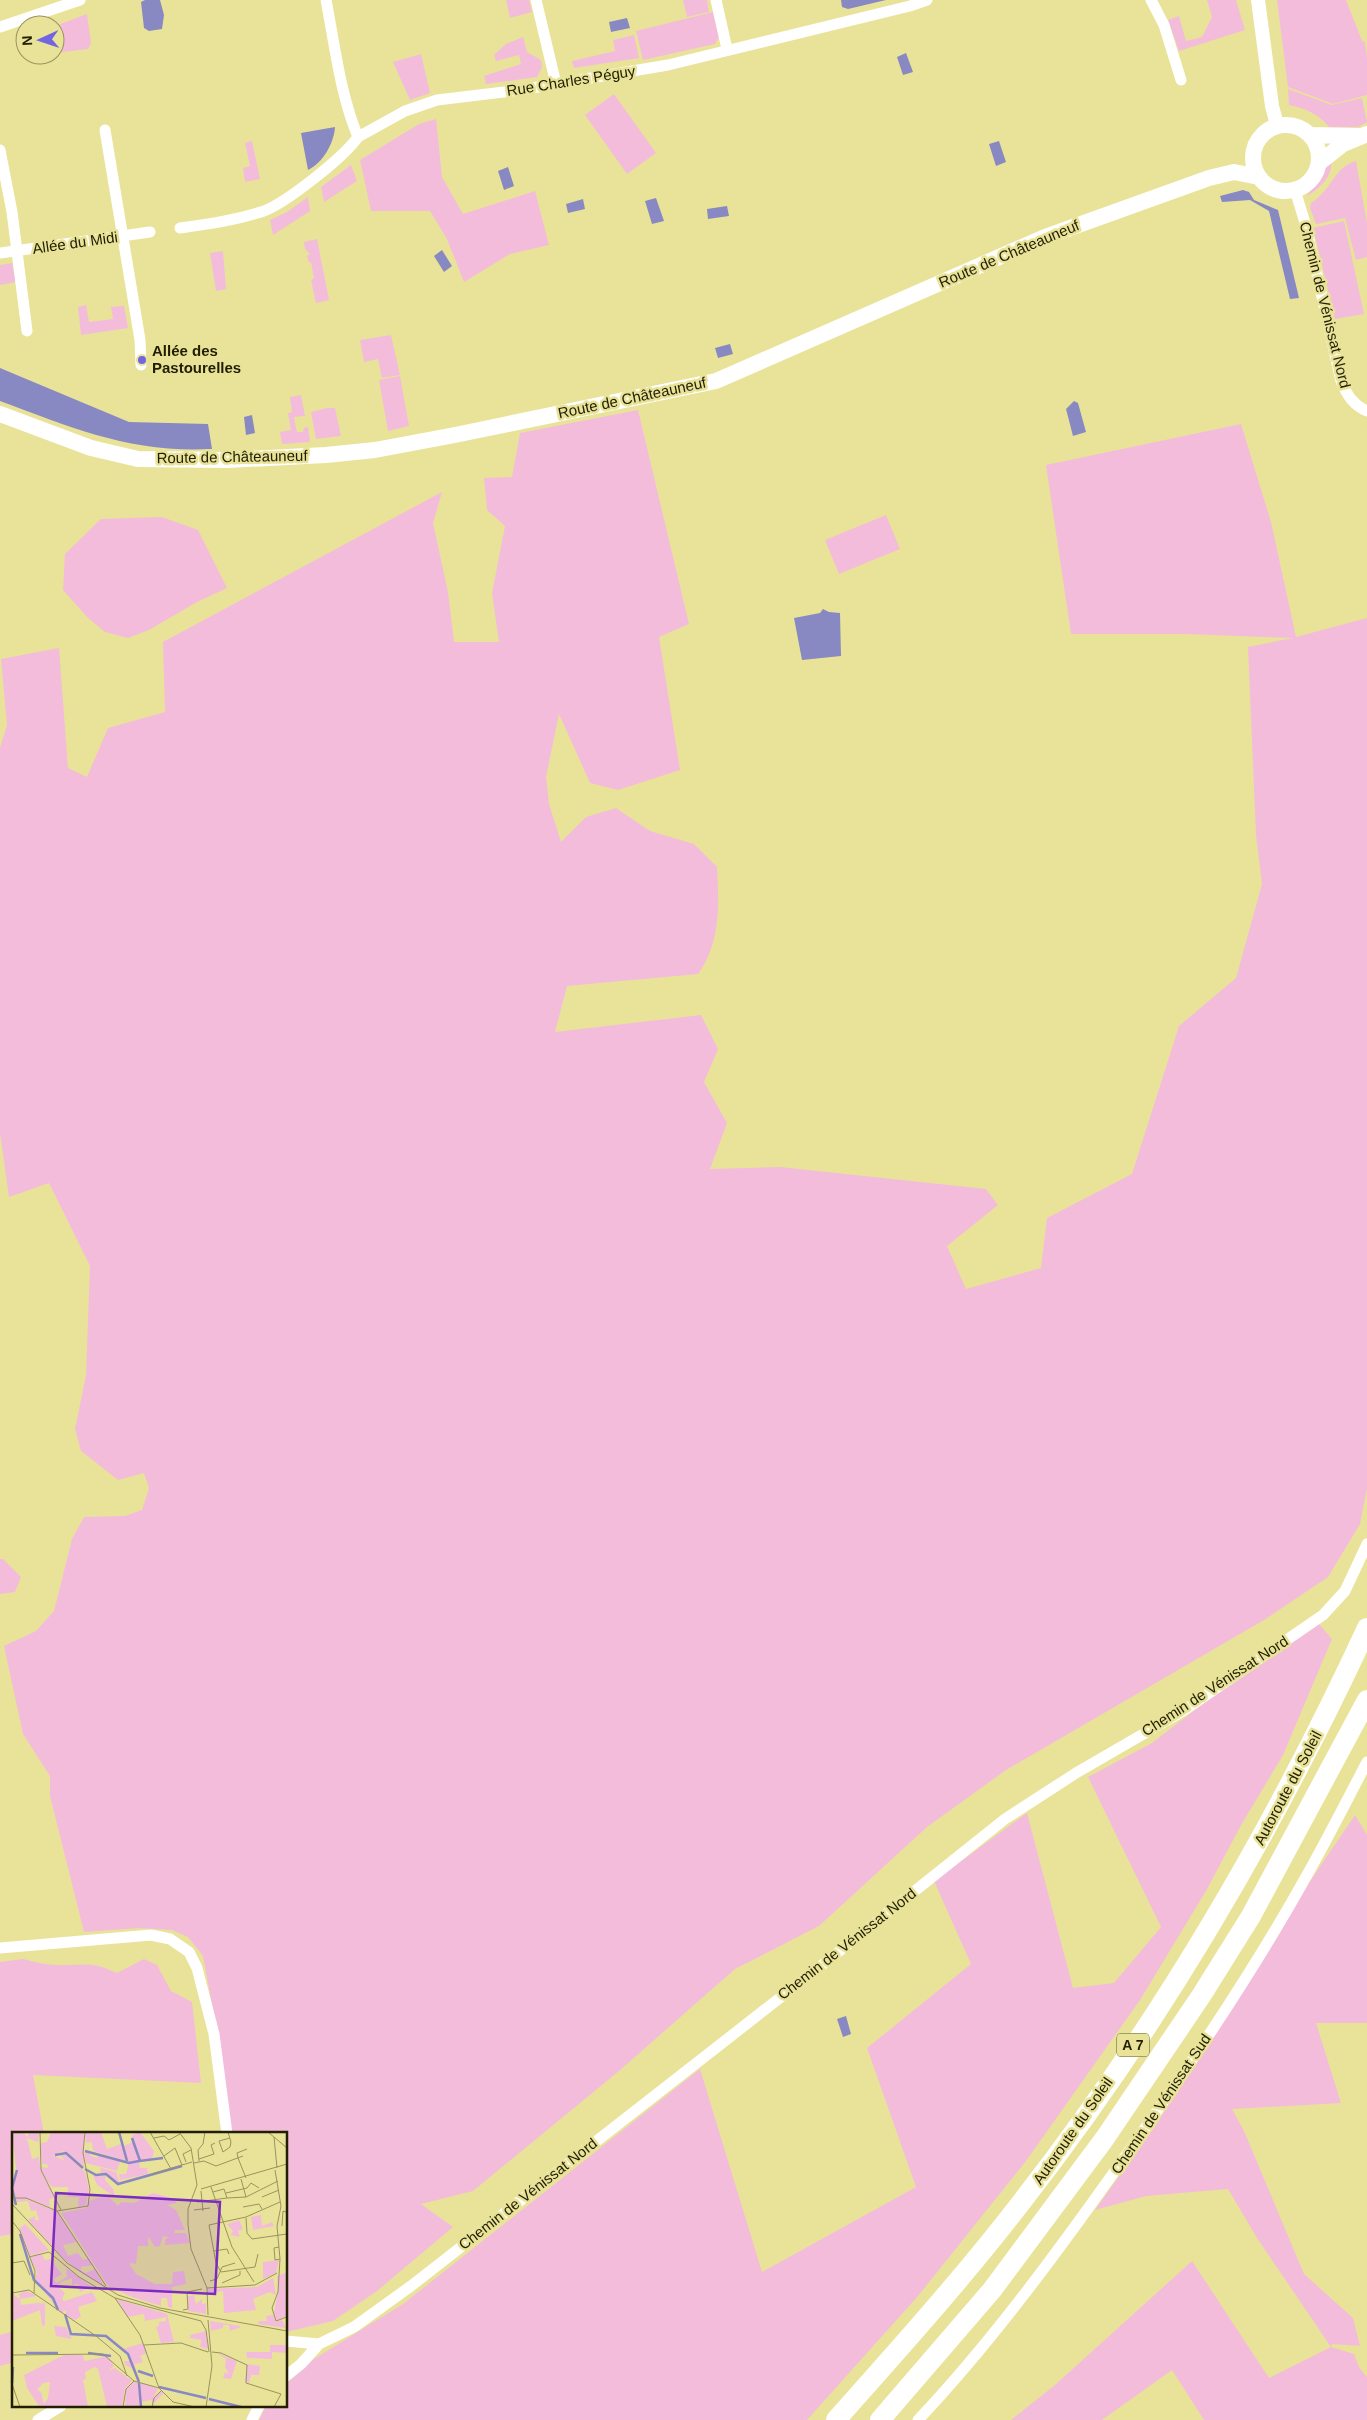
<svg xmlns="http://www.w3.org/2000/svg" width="1367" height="2420" viewBox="0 0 1367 2420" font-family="Arial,sans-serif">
  <rect width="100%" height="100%" fill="#e9e399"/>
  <path fill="#f3bcdb" d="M 506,0 L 529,0 L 532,12 L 510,18 Z
    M 683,0 L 707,0 L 709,12 L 687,17 Z
    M 1207,0 L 1236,0 L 1245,30 L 1179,51 L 1168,20 L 1179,16 L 1186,41 L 1202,37 L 1212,17 Z
    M 1277,0 L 1346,0 L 1362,41 L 1365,42 L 1367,59 L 1367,95 L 1333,104 L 1288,87 Z
    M 713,12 L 719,37 L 715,44 L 643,60 L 636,31 Z
    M 87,14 L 91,43 L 88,49 L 55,53 L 55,26 Z
    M 634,35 L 639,58 L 574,68 L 572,61 L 615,51 L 613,40 Z
    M 523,37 L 527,52 L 541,60 L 542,67 L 537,77 L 486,84 L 484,76 L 521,64 L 519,55 L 496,61 L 494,55 L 506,44 Z
    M 421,54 L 430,93 L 410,100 L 393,62 Z
    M 1288,89 L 1332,105 L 1362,98 L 1367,122 L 1358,127 L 1329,127 C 1319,114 1304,108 1289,105 Z
    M 614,94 L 656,153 L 627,174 L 585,115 Z
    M 436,119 L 442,177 L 463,214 L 535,191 L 549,245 L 510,254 L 464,282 L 447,239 L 430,211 L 371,211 L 360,160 L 419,124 Z
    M 252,141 L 260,179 L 245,182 L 243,168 L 250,166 L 245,143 Z
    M 1356,161 L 1367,223 L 1367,257 L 1356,260 L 1345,218 L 1316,224 L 1310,208 L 1311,203 C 1333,189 1333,168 1356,161 Z
    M 1331,162 C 1333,176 1319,189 1307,196 L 1326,166 Z
    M 351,165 L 357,181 L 324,202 L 321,187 Z
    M 308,197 L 310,211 L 273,235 L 270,220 L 287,212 Z
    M 1344,221 L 1364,314 L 1335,319 L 1313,228 Z
    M 317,239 L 329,300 L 316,303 L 311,280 L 314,278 L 311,262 L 309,262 L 307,256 L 310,254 L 305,249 L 304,242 Z
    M 223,251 L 226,289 L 216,291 L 210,253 Z
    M 12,263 L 16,282 L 0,285 L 0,265 Z
    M 86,305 L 89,322 L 113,319 L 111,307 L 124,306 L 128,328 L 81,335 L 78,307 Z
    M 391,335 L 400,375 L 382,378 L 378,359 L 364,362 L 360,340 Z
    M 400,376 L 409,426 L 388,431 L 379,380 Z
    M 301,395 L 305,416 L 294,417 L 297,432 L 303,432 L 304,428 L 308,427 L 310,442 L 282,444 L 280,432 L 291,430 L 288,413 L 292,412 L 290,397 Z
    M 327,408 L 335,408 L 341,436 L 316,439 L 311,412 Z
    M 638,410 L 689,624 L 659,637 L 680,770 L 618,790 L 590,783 L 559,714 L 546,777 L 549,804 L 561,842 L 586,817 L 616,808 L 650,831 L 694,844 L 717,867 C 719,905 721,942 698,974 L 567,986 L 555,1032 L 701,1015 L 718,1049 L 704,1082 L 727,1123 L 710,1169 L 780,1167 L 986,1189 L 998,1205 L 947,1246 L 966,1289 L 1041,1268 L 1047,1218 L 1132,1174 L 1179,1026 L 1236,978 L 1262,884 L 1256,835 L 1248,647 L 1293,638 L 1184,634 L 1071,634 L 1046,465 L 1241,424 L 1271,522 L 1296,637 L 1367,618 L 1367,1488 L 1360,1524 L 1328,1577 L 1264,1620 L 1006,1770 L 927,1827 L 819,1926 L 735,1969 L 619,2071 L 473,2191 L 421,2204 L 453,2227 L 377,2291 L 333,2321 L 286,2332 L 286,2134 L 230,2134 L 212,2004 L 203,1956 L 188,1937 L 172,1930 L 139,1928 L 84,1932 L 50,1796 L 50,1776 L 23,1734 L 4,1646 L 36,1631 L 54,1611 L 72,1539 L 84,1517 L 125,1516 L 142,1510 L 149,1488 L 144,1473 L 118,1480 L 81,1451 L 75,1429 L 86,1375 L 90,1266 L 49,1183 L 9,1197 L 0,1133 L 0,748 L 7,725 L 1,659 L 59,648 L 68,768 L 87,777 L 108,728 L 165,712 L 163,642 L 442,492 L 433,523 L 448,592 L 454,642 L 499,642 L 492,593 L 505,526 L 487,510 L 484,478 L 512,477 L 520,433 Z
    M 886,515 L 900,549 L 839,574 L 825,540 Z
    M 162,517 L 198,530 L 227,588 L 197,602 L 149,630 L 128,638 L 105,632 L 87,617 L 63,590 L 65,554 L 101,519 Z
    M 0,1559 L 3,1559 L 21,1577 L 15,1592 L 0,1594 Z
    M 1319,1624 L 1332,1639 L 1283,1755 L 1240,1827 L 1206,1891 L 1140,2000 L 1026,2161 L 918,2296 L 807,2420 L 259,2420 L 266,2406 L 286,2406 L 286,2384 L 314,2359 L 403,2304 L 700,2069 L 762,2272 L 916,2187 L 867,2048 L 971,1964 L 934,1881 L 1027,1813 L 1073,1988 L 1114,1983 L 1161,1927 L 1088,1777 L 1152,1743 L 1221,1690 Z
    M 1355,1815 L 1367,1835 L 1367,2023 L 1316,2023 L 1341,2103 L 1232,2109 L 1244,2131 L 1304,2274 L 1353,2318 L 1360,2346 L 1332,2344 L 1331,2347 L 1354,2354 L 1359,2367 L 1367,2377 L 1367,2420 L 1204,2420 L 1172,2370 L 1102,2420 L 1011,2420 L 1055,2385 L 1192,2261 L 1269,2378 L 1331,2347 L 1257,2238 L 1228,2189 L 1146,2196 L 1095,2210 L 1156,2125 L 1298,1899 Z
    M 23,1959 C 35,1962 46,1965 59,1965 C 86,1966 89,1960 117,1973 L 144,1959 L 157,1965 L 171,1991 L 192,2002 L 201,2083 L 33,2075 L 44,2134 L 14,2134 L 14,2234 L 0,2236 L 0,1962 Z
    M 14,2331 L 14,2362 L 0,2366 L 0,2335 Z"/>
  <path fill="#8888c2" d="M 145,0 L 160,0 L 164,15 L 162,29 L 149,31 L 144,28 L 141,2 Z
    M 841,0 L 886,0 L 848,9 L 842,7 Z
    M 627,18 L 630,28 L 611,32 L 609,22 Z
    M 906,53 L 913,72 L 903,75 L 897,57 Z
    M 335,127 C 334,143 323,163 308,170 L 301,133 Z
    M 999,141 L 1006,162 L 996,166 L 989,144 Z
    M 508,167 L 514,186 L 504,190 L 498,171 Z
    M 1243,190 L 1249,192 L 1254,200 L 1278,210 L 1299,298 L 1290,299 L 1269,211 L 1250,200 L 1222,202 L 1220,196 Z
    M 656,198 L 664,221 L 652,224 L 645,201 Z
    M 583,199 L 585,209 L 568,213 L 566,204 Z
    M 727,206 L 729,216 L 708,219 L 707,209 Z
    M 442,250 L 452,266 L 444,272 L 434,256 Z
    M 730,344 L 733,354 L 718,358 L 715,348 Z
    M 0,368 L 129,422 L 208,424 L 212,449 C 131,453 75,429 0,401 Z
    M 1074,401 L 1078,403 L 1086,432 L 1073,436 L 1066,409 Z
    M 252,415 L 255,433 L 246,435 L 244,417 Z
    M 823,609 L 829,612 L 840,613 L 841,656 L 802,660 L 794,618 L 820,613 Z
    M 846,2016 L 851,2034 L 843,2037 L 837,2019 Z"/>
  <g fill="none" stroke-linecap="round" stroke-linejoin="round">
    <path stroke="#fff" stroke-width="11" d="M 326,0 C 335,46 340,94 358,137 L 405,111 L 437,100 L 520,90 L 668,65 L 910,6 L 927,0
      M 536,0 L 556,84
      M 716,0 L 727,49
      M 1151,0 L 1164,25 L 1181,80
      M 0,27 L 80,0
      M 105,130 L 140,340 L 141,365
      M 0,150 L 12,212 L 27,331
      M 1295,190 L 1306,226 L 1341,381 C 1347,395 1353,405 1367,411
      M 180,228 C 209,224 237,220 264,211 C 287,202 343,158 358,137
      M 0,253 L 150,232
      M 0,1948 L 151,1935 L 170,1939 L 189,1952 L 197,1968 L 214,2034 L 227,2134
      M 286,2341 L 319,2344
      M 286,2376 L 301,2364 L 319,2344 L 354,2327 L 411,2286 L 822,1965 L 1005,1819 L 1076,1773 L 1183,1711 L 1323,1615 L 1345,1591 L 1367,1544
      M 38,2420 L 61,2406
      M 252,2420 L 259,2406
      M 918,2420 C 988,2346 1053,2258 1112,2175 C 1181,2078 1249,1979 1307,1875 C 1328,1838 1347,1800 1367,1762"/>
    <path stroke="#fff" stroke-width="14" d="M 1258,0 L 1272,106 L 1277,125"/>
    <path stroke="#fff" stroke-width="16" d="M1253 158a33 33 0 1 1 66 0a33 33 0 1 1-66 0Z
      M 1310,135 L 1358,136
      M 1319,163 L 1343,144 L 1367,134
      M 0,414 L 91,448 L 138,459 L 227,460 L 326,455 L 375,450 L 455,435 L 716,381 L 1045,237 L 1209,178 L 1234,172 L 1259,177"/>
    <path stroke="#fff" stroke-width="20" d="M 836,2420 C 899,2349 962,2279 1020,2204 C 1158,2027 1273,1831 1367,1628
      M 880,2420 L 992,2290 L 1105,2138 L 1201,1996 L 1251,1916 L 1367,1700"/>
  </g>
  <circle fill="#7265df" stroke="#e9e399" stroke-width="2" cx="142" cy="360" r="5"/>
  <g text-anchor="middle" stroke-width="5" stroke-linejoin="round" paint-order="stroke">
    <rect fill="#e9e399" stroke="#5d592f" stroke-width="1" x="1117" y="2033.5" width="32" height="23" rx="4"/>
    <g font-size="14" font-weight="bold" fill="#211e02">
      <text x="1133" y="2050">A 7</text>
    </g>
    <g font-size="15" fill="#211e02" stroke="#e9e399">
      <text transform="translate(571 81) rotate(-9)" y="5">Rue Charles Péguy</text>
      <text transform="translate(75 243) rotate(-8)" y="5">Allée du Midi</text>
      <text transform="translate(1009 254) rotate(-23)" y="5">Route de Châteauneuf</text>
      <text transform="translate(1325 305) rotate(76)" y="5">Chemin de Vénissat Nord</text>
      <text transform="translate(632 398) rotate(-12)" y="5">Route de Châteauneuf</text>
      <text transform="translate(232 457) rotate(-1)" y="5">Route de Châteauneuf</text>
      <text transform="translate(1215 1686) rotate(-33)" y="5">Chemin de Vénissat Nord</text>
      <text transform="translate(1288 1788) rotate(-62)" y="5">Autoroute du Soleil</text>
      <text transform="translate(847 1944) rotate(-38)" y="5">Chemin de Vénissat Nord</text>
      <text transform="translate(1161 2104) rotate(-56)" y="5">Chemin de Vénissat Sud</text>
      <text transform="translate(1073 2131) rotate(-55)" y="5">Autoroute du Soleil</text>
      <text transform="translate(528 2194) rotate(-38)" y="5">Chemin de Vénissat Nord</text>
    </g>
    <g font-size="15" font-weight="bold" fill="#211e02" stroke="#e9e399" text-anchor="start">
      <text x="152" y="356">Allée des<tspan x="152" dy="17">Pastourelles</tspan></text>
    </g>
  </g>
  <g transform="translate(12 2132)">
    <rect width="275" height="275" fill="#e9e399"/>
    <path d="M 0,0 L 12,0 L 15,5 L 17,0 L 27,0 L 26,10 L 15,6 L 20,27 L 27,25 L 29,40 L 29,35 L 36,36 L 35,32 L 30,32 L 28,11 L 35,10 L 39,0 L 72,0 L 72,34 L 51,19 L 41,23 L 53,29 L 48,23 L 53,22 L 73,40 L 77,57 L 74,73 L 66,76 L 67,65 L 53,65 L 56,64 L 56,55 L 40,55 L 31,43 L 43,65 L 37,68 L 38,75 L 11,66 L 44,79 L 65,110 L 51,113 L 56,124 L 66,121 L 71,128 L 77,126 L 81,133 L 69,135 L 69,138 L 73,141 L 83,137 L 92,154 L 68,140 L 49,124 L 16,88 L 23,84 L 23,88 L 27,88 L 24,78 L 19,79 L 16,69 L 5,70 L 4,66 L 10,66 L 2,65 L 0,58 L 4,37 ZM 89,0 L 95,17 L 109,12 L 114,29 L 81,19 L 80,10 L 74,11 L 73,1 ZM 128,0 L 142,19 L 140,27 L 127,29 L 128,36 L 135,36 L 136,42 L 108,48 L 107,42 L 114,42 L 117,31 L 126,30 L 116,30 L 112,14 L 120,10 L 120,3 ZM 76,20 L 79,24 L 85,26 L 86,23 L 108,29 L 105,39 L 74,31 L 72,21 ZM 89,36 L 104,40 L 108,51 L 103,51 L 94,41 L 88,42 ZM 81,43 L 94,44 L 93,48 L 102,58 L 102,64 L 85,53 ZM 141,61 L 163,67 L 164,71 L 155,73 L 164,78 L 173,98 L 163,98 L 162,101 L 174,101 L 178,111 L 153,113 L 153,107 L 157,105 L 151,104 L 148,114 L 143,115 L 136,104 L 136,114 L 126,114 L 124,132 L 117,131 L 124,142 L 143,152 L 160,152 L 161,140 L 172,139 L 174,152 L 160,155 L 160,176 L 156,175 L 155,166 L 149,166 L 149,174 L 120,165 L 96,154 L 49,81 L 74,76 L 77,69 L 90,65 L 96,64 L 106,74 L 109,70 L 122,71 ZM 249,83 L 250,94 L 260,90 L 262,94 L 241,98 L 239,85 ZM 227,88 L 231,97 L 226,99 L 228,105 L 218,103 L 221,99 L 215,92 ZM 13,92 L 37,118 L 17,124 L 7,97 ZM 25,122 L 30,122 L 33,128 L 38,127 L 50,142 L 42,147 L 44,151 L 55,145 L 54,136 L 80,155 L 68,160 L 66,152 L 60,153 L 60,146 L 49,150 L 45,154 L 53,161 L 50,167 L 52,169 L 80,160 L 85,169 L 66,175 L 69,184 L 63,188 L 54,183 L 54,178 L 49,181 L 23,148 L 25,140 L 18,126 ZM 267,128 L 264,141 L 251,147 L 251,130 ZM 275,140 L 275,184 L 265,189 L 262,181 L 266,159 L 265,144 ZM 261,146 L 264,163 L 258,160 L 241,167 L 244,178 L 212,181 L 211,159 L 196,162 L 195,157 L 245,155 ZM 14,159 L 25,164 L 8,167 L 9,173 L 33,170 L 23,173 L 33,171 L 33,193 L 30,194 L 28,178 L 0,189 L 0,180 L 5,178 L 0,179 L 0,162 L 8,167 L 7,162 ZM 182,163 L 184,172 L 190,167 L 190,172 L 194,171 L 194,182 L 176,179 L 176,164 ZM 105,167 L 155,182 L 162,210 L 149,211 L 144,195 L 147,194 L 147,190 L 154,189 L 154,185 L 133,189 L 132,182 L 115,185 ZM 261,183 L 264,190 L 270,188 L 274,196 L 246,192 L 247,189 L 255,189 L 254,184 ZM 198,189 L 228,194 L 229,195 L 218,199 L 217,193 L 211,193 L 211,196 L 199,199 ZM 42,194 L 54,195 L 60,207 L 44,204 ZM 194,199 L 196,217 L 188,215 L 189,208 L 178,206 L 178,203 ZM 131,211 L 135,221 L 128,224 L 131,230 L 122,232 L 124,238 L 113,233 L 112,229 L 121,229 L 111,217 ZM 258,213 L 275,213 L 275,221 L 260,220 L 260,227 L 235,226 L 234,220 L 258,220 ZM 205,221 L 225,229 L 219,247 L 211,246 L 213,240 L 217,242 L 213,235 L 214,227 ZM 52,223 L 70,223 L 73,229 L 95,224 L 102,234 L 96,239 L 103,236 L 120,249 L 113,256 L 110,275 L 95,275 L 86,237 L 83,235 L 73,240 L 74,247 L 71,248 L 76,275 L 27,275 L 31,272 L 27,274 L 15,256 L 12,243 ZM 38,250 L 36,266 L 32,272 L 29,260 L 25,258 L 31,251 ZM 235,232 L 248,234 L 247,243 L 239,243 L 237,251 L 233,249 ZM 122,250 L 127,251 L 128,275 L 113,275 L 114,256 ZM 131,251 L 146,257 L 141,266 L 149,259 L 152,261 L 140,273 L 140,268 L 129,270 L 128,252 Z" fill="#f3bcdb" fill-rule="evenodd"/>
    <path fill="none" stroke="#8888c2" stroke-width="2.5" d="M 107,0 L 115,29M 120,6 L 128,29 L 151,26M 73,19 L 117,31 L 127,29M 43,23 L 54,21 L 71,36M 73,37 L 84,43 L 94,42 L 106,52 L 170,34M 4,73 L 0,56 L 5,38M 8,102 L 22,148 L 41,166 L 46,178M 53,182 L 59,202 L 94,204 L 116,222 L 127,250M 14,221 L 46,221M 76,221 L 99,224M 126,239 L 141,244M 0,251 L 1,235M 127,251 L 129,275M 147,255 L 194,266M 197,267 L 229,275"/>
    <path fill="none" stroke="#99945d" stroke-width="1" d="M 28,0 L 29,38 L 49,78M 138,0 L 159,37M 167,0 L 179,16 L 185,53 L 176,77 L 176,93 L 179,117 L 195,156 L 196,183M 216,0 L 219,10 L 218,15 L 211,20 L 207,9 L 218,6M 256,0 L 275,16M 262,5 L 265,36M 142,6 L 152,4 L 157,8 L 168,2M 152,24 L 163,16 L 170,33M 226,26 L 234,46M 226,26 L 225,21 L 235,17M 187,27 L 202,22 L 199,13 L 203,11M 187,29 L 186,18 L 191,12 L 193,0M 174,30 L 171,22 L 179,18M 182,31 L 192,29 L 204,34 L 231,24M 263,38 L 269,74 L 265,94 L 268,127 L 266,160 L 260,176 L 264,189 L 275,185M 140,42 L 180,30M 229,47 L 234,65M 199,55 L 220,115 L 242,150M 189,57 L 275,32M 0,59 L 2,66 L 14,66 L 45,79 L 94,154M 189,59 L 191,79M 214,61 L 235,56 L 239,51 L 247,56M 250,65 L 267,58M 215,66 L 234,65 L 266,49M 185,70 L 215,66 L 212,57 L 201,60M 0,72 L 55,131 L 106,163 L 148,176 L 275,199M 231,75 L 247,72 L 250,77M 182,78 L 198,76M 45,79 L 76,74 L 78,57 L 71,21 L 73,0M 234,86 L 235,101 L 240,107 L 275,102M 0,89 L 8,99 L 23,139 L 22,161M 270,94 L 271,79 L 274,80M 267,115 L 262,116 L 263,128 L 268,127M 202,119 L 215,117 L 217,122M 246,122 L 243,135 L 209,140 L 204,131 L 197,93 L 234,85 L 268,70M 17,125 L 37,120 L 67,145 L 103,166 L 128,203 L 147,256M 0,131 L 12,129 L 18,143M 198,149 L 205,147 L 210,135 L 223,131M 210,151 L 228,143 L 228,139M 195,156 L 243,153 L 265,141M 0,161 L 17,158 L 84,204 L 108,224 L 115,244M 103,166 L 189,189 L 194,198 L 197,220M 171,178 L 176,177 L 175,160 L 190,157M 0,212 L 0,234M 132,213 L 169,211 L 196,220M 200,220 L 209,221 L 235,233 L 234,251 L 269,262 L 262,275M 0,223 L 91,222 L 122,249 L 147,256 L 161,270 L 183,275M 0,252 L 8,275M 111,275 L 114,257 L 122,249M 140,275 L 142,266 L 150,258M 194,275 L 200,234 L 196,188"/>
    <path fill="#7b2cbf" fill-opacity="0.15" stroke="#7b2cbf" stroke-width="2.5" d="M 44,61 L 208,70 L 203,162 L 39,154 Z"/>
    <rect width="275" height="275" fill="none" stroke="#211e02" stroke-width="2.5"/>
  </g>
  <g transform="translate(40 40) rotate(267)"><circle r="24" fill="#e9e399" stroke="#99945d"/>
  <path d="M0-4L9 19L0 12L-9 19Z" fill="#7265df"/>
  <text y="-8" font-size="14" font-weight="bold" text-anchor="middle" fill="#211e02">N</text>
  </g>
</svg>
